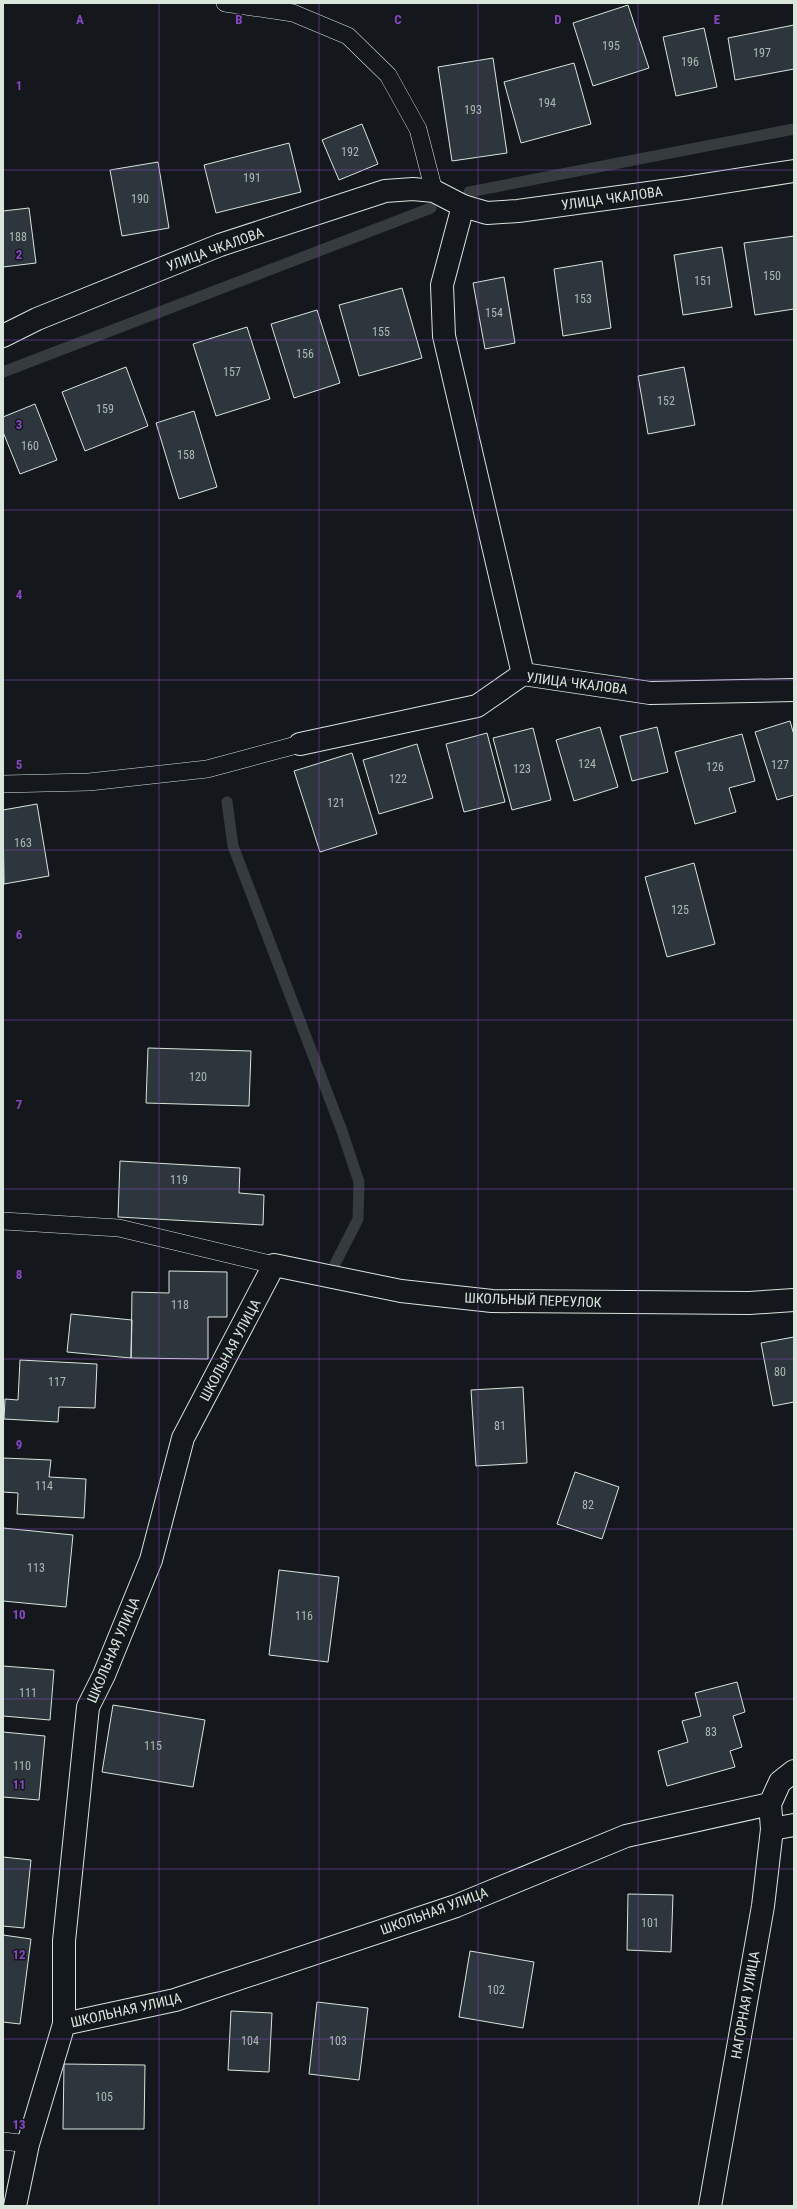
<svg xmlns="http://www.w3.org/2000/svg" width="797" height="2209" viewBox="0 0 797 2209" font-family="'Roboto Condensed',sans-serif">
  <rect width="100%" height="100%" fill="#14181c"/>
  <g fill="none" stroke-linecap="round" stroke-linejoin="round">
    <path stroke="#363b3e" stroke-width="11" d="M 469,192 L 794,129
      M 3,372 L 431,208
      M 227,802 L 233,846 L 342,1131 L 359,1182 L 358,1219 L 335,1264"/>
  </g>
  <path fill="#2c363c" stroke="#d8e6dc" d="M 628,5 L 649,68 L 593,86 L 573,23 Z
    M 794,25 L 794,69 L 735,80 L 728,38 Z
    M 704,28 L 717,87 L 676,96 L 663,37 Z
    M 493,58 L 507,153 L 452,161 L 438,67 Z
    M 574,63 L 591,124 L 521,143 L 504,82 Z
    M 362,124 L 378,164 L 339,180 L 322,140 Z
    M 289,143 L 301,192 L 216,213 L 204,165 Z
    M 158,162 L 169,228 L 122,236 L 110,170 Z
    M 29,208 L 36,263 L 3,267 L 3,211 Z
    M 794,236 L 794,309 L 755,315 L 744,243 Z
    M 722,247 L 732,307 L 683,315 L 674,255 Z
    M 602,261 L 611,328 L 563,336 L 554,269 Z
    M 504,277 L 515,343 L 485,349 L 473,283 Z
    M 402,288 L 422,358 L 359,376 L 339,305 Z
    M 317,310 L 340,383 L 294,398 L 271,324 Z
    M 247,327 L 270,399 L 216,416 L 193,344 Z
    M 126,367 L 148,426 L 85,451 L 62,392 Z
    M 684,367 L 695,425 L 648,434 L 638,376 Z
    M 35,404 L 57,460 L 20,474 L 3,432 L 3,417 Z
    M 194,411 L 217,487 L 179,499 L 156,423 Z
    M 790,721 L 794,735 L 794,795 L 777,800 L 755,732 Z
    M 600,727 L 618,787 L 574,801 L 556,740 Z
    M 657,727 L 668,772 L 632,781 L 620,736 Z
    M 533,728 L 551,800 L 512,810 L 493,738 Z
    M 487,733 L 505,802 L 464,812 L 446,744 Z
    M 742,734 L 755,781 L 729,788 L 736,812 L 695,824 L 675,752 Z
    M 417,744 L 433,798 L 379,814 L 363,760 Z
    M 352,753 L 377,834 L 320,852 L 294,771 Z
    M 37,804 L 49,876 L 4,884 L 3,810 Z
    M 694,863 L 715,944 L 667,957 L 645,877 Z
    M 148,1048 L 251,1051 L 249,1106 L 146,1103 Z
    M 120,1161 L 240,1168 L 239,1193 L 264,1195 L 263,1225 L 118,1217 Z
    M 169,1271 L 227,1272 L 227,1317 L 208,1317 L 208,1359 L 131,1358 L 132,1292 L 169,1293 Z
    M 71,1314 L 132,1320 L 131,1358 L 67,1352 Z
    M 794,1337 L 794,1402 L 773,1406 L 761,1343 Z
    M 20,1360 L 97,1364 L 95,1408 L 59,1407 L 58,1422 L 4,1419 L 5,1399 L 18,1400 Z
    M 523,1387 L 527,1463 L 476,1466 L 471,1390 Z
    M 3,1458 L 51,1460 L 49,1477 L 86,1479 L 84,1518 L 17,1514 L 18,1493 L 3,1492 Z
    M 575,1472 L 619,1487 L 602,1539 L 557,1524 Z
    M 3,1528 L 73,1535 L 66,1607 L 3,1601 Z
    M 279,1570 L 339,1577 L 328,1662 L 269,1655 Z
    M 3,1666 L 54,1670 L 50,1720 L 3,1716 Z
    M 737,1682 L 745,1712 L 733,1716 L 742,1747 L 730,1751 L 735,1767 L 667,1786 L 658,1751 L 688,1742 L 682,1721 L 701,1716 L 695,1693 Z
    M 113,1705 L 205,1720 L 193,1787 L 102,1772 Z
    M 3,1732 L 45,1736 L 39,1800 L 3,1797 Z
    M 3,1857 L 31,1860 L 24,1928 L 3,1926 Z
    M 628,1894 L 673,1895 L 671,1952 L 627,1950 Z
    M 3,1935 L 31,1939 L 20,2024 L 3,2022 Z
    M 470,1951 L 534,1962 L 523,2028 L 459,2017 Z
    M 317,2002 L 368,2008 L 359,2080 L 309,2074 Z
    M 231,2011 L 272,2013 L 269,2072 L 228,2070 Z
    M 64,2064 L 145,2065 L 144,2129 L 63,2129 Z"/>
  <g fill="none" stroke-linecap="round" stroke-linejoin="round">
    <g stroke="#d8e6dc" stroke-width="18">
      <path id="lane" d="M 225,3 L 293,13 L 348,36 L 388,75 L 418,129 L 434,191
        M 3,784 L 89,782 L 207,769 L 300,744
        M 3,1221 L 119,1228 L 274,1265
        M 3,2141 L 28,2144"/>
    </g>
    <g stroke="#d8e6dc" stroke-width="24">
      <path id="street" d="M 463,206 L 442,285 L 444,336 L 523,674
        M 300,744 L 477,706 L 523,674 L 650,693 L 794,690
        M 772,1829 L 794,1825
        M 64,2024 L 175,2000 L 456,1906 L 626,1836 L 770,1804
        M 15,2206 L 28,2144 L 64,2024 L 64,1941 L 88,1707 L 104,1675 L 151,1560 L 183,1438 L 274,1265 L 401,1291 L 492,1301 L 749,1303 L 794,1300"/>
    </g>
    <g stroke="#d8e6dc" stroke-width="24">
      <path id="secondary" d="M 3,336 L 37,319 L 220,245 L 385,191 L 413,189 L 434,191 L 463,206 L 487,213 L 518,211 L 685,188 L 794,171
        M 710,2206 L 763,1906 L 772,1829 L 770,1804 L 780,1782 L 794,1771"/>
    </g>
    <use href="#lane" stroke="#14181c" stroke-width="17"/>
    <use href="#street" stroke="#14181c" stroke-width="22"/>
    <use href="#secondary" stroke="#14181c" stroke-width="22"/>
  </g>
  <path fill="none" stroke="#8948c3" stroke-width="1" stroke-opacity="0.55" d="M 159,3 L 159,2206M 319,3 L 319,2206M 478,3 L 478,2206M 638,3 L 638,2206M 3,170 L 794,170M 3,340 L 794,340M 3,510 L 794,510M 3,680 L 794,680M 3,850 L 794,850M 3,1020 L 794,1020M 3,1189 L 794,1189M 3,1359 L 794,1359M 3,1529 L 794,1529M 3,1699 L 794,1699M 3,1869 L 794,1869M 3,2039 L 794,2039"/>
  <g text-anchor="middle" stroke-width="3" stroke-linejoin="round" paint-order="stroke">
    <g font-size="12" fill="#adbab4">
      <text x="611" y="50">195</text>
      <text x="762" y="57">197</text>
      <text x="690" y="66">196</text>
      <text x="547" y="107">194</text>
      <text x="473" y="114">193</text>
      <text x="350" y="156">192</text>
      <text x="252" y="182">191</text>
      <text x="140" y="203">190</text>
      <text x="18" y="241">188</text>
      <text x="772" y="280">150</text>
      <text x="703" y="285">151</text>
      <text x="583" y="303">153</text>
      <text x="494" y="317">154</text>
      <text x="381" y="336">155</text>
      <text x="305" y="358">156</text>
      <text x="232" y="376">157</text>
      <text x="666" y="405">152</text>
      <text x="105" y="413">159</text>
      <text x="30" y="450">160</text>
      <text x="186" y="459">158</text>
      <text x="587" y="768">124</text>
      <text x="780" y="769">127</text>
      <text x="715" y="771">126</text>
      <text x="522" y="773">123</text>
      <text x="398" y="783">122</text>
      <text x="336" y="807">121</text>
      <text x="23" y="847">163</text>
      <text x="680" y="914">125</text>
      <text x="198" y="1081">120</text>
      <text x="179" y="1184">119</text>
      <text x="180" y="1309">118</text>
      <text x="780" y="1376">80</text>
      <text x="57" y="1386">117</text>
      <text x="500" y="1430">81</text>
      <text x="44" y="1490">114</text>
      <text x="588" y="1509">82</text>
      <text x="36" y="1572">113</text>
      <text x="304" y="1620">116</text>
      <text x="28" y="1697">111</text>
      <text x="711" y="1736">83</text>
      <text x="153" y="1750">115</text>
      <text x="22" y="1770">110</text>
      <text x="650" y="1927">101</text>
      <text x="496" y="1994">102</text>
      <text x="250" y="2045">104</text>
      <text x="338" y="2045">103</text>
      <text x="104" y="2101">105</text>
    </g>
    <g font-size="14" fill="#d8e6dc" stroke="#14181c">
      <text transform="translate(612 198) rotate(-8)" y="5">УЛИЦА ЧКАЛОВА</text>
      <text transform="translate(215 249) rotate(-20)" y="5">УЛИЦА ЧКАЛОВА</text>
      <text transform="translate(577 683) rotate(7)" y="5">УЛИЦА ЧКАЛОВА</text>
      <text transform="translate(533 1300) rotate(2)" y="5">ШКОЛЬНЫЙ ПЕРЕУЛОК</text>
      <text transform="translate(230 1350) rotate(-62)" y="5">ШКОЛЬНАЯ УЛИЦА</text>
      <text transform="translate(113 1650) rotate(-67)" y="5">ШКОЛЬНАЯ УЛИЦА</text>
      <text transform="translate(434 1911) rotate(-20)" y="5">ШКОЛЬНАЯ УЛИЦА</text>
      <text transform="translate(745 2005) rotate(-80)" y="5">НАГОРНАЯ УЛИЦА</text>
      <text transform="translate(126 2010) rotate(-13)" y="5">ШКОЛЬНАЯ УЛИЦА</text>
    </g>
  </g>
  <g font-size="13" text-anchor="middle" font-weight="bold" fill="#8948c3" stroke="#14181c" stroke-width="3" stroke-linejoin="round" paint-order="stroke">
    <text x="80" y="24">A</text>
    <text x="239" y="24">B</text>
    <text x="398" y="24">C</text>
    <text x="558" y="24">D</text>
    <text x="717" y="24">E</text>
    <text x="19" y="90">1</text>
    <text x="19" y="259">2</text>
    <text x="19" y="429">3</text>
    <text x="19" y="599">4</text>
    <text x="19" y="769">5</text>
    <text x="19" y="939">6</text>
    <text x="19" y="1109">7</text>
    <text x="19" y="1279">8</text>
    <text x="19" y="1449">9</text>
    <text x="19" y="1619">10</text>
    <text x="19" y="1789">11</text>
    <text x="19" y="1959">12</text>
    <text x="19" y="2129">13</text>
  </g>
  <rect width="797" height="2209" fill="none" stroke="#d8e6dc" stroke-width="8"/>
</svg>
